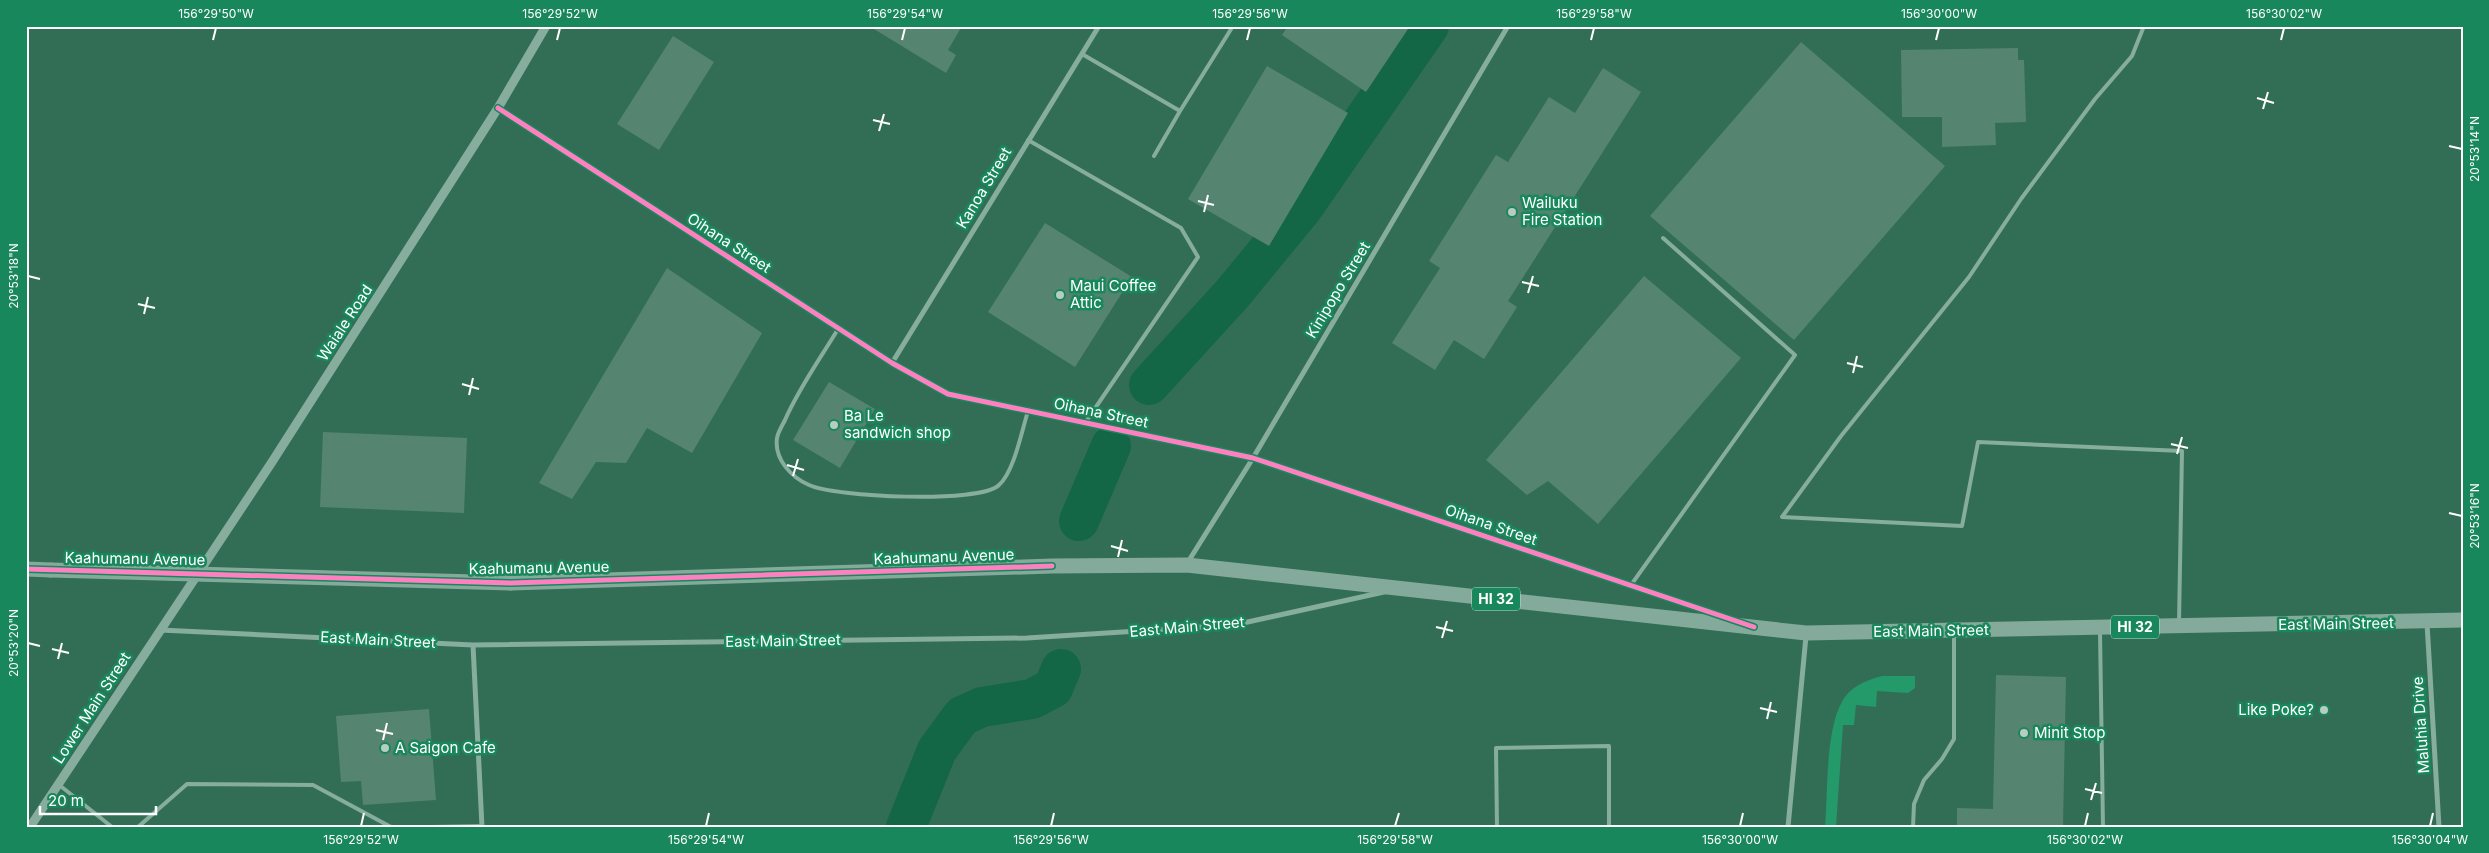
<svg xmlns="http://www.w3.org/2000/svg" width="2489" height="853" viewBox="0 0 2489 853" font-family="Inter,sans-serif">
  <rect width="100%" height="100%" fill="#326e56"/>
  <path fill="#24996a" d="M 1882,676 L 1915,676 L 1915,688 L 1908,693 L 1877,691 L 1876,707 L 1856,705 L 1854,725 L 1843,725 L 1836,827 L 1825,827 C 1828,793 1825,724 1845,697 C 1853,685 1868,680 1882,676 Z"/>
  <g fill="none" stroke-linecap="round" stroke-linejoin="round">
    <path stroke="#136646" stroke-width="40" d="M 1149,385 L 1233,293 L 1302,209 L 1429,26
      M 1079,521 L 1111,446
      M 906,827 L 937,750 L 962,716 L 982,707 L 1032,699 L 1053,688 L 1061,669"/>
  </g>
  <path fill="#558471" d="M 869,26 L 962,26 L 948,50 L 956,55 L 946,73 Z
    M 1288,26 L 1410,26 L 1366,92 L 1282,35 Z
    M 673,36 L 714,62 L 659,150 L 617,124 Z
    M 1801,42 L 1945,166 L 1794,340 L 1650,216 Z
    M 2018,48 L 2018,60 L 2024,60 L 2026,122 L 1995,123 L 1996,145 L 1942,147 L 1942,117 L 1902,117 L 1901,50 Z
    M 1267,66 L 1348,113 L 1269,246 L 1188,199 Z
    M 1603,68 L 1641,92 L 1508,301 L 1517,307 L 1484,359 L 1454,340 L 1435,370 L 1392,343 L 1440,268 L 1429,261 L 1496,155 L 1508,162 L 1549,97 L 1575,113 Z
    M 1045,223 L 1132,277 L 1075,367 L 988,312 Z
    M 667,268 L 762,333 L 692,453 L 647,428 L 626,463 L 596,462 L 572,499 L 539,483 Z
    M 1644,276 L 1741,358 L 1598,524 L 1548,481 L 1527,495 L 1486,460 Z
    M 829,382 L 875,409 L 840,468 L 793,440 Z
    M 323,432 L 467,438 L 464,513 L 320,507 Z
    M 1996,675 L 2066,677 L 2063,827 L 1957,827 L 1957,808 L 1993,809 Z
    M 429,709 L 436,800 L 363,805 L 361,781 L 341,782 L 336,716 Z"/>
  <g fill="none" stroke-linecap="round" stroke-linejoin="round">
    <path stroke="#86ad9d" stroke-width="4" d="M 2144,26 L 2132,56 L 2095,99 L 2021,199 L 1969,277 L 1841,436 L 1782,517 L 1962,526 L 1978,442 L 2182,451 L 2179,623
      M 1082,54 L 1180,111 L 1154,156
      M 1180,111 L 1233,26
      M 1028,140 L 1181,228 L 1198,257 L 1085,423
      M 838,329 C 820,359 799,388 785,420 C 782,426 778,432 777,438 C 774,459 791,477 809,485 C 834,497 980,504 999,485 C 1014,472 1022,430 1028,411
      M 1631,585 L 1795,355 L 1663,238
      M 2100,632 L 2103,827
      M 58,784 L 112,827
      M 138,827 L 187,784 L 313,785 L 391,827
      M 432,827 L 482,826
      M 1497,827 L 1496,748 L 1609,746 L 1609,827
      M 1913,827 L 1914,804 L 1924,780 L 1942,759 L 1954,739 L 1954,634"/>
    <path stroke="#86ad9d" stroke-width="5" d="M 498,108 L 892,363 L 948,394 L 1253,458 L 1728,618
      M 892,363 L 1099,26
      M 1188,562 L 1253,458 L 1508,26
      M 2427,623 L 2439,827
      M 160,630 L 473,645 L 1027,638 L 1234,625 L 1384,592
      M 473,645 L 482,827
      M 1788,827 L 1806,636"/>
    <path stroke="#86ad9d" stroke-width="9" d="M 30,827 L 272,462 L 498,108 L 546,26"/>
    <path stroke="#84aa9b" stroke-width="15" d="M 26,569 L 51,570
      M 511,583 L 1052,566 L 1187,565 L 1806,633 L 2463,620"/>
    <path stroke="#84aa9b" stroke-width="15" d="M 51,570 L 511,583"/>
    <g stroke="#19875c" stroke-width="8">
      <path id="cycleway" d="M 498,108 L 892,363 L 948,394 L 1253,458 L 1754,627
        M 26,569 L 511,583 L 1052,566"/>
    </g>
    <use href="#cycleway" stroke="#ff80c0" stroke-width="5"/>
  </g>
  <path fill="none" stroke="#fff" stroke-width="2" d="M 213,40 L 216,28M 557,40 L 560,28M 902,40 L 905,28M 1247,40 L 1250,28M 1591,40 L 1594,28M 1936,40 L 1939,28M 2281,40 L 2284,28M 2257,98 L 2274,103M 2263,109 L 2268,92M 873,120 L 890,124M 879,131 L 884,114M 2449,146 L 2462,149M 1198,201 L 1214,205M 1204,212 L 1208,195M 28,276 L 40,279M 1522,282 L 1539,286M 1528,293 L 1533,276M 138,304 L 155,308M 144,314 L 148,297M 1847,363 L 1863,367M 1853,373 L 1857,356M 462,384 L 479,389M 469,395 L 473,378M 2171,444 L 2188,448M 2177,454 L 2182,437M 787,465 L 804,470M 793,476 L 798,459M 2449,513 L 2462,516M 1111,546 L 1128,551M 1118,557 L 1122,540M 1436,627 L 1453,631M 1442,638 L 1447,621M 28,643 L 40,646M 52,649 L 69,653M 58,659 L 62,643M 1760,708 L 1777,712M 1767,719 L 1771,702M 376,730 L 393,734M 383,740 L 387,723M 2085,789 L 2102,793M 2091,800 L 2096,783M 361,826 L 364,813M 706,826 L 709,813M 1051,826 L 1054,813M 1395,826 L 1399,813M 1740,826 L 1743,813M 2085,826 L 2088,813M 2430,826 L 2433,813"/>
  <g fill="#b7ccc4" stroke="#19875c" stroke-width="2">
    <circle cx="1512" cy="212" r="5"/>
    <circle cx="1060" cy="295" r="5"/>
    <circle cx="834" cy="425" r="5"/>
    <circle cx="2324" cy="710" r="5"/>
    <circle cx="2024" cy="733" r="5"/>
    <circle cx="385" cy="748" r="5"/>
  </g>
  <g text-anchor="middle" stroke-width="5" stroke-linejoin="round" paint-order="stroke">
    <g fill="#19875c" stroke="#badbce" stroke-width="1">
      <rect x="1472" y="587.5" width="48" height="23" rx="4"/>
      <rect x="2111" y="615.5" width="48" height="23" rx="4"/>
    </g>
    <g font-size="14" font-weight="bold" fill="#fff">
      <text x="1496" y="604">HI 32</text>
      <text x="2135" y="632">HI 32</text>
    </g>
    <g font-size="15" fill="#fff" stroke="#19875c">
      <text transform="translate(984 188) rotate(-59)" y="5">Kanoa Street</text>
      <text transform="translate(729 243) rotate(33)" y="5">Oihana Street</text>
      <text transform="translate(1338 290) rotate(-59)" y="5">Kinipopo Street</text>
      <text transform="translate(345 323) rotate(-57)" y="5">Waiale Road</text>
      <text transform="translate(1101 413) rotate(12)" y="5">Oihana Street</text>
      <text transform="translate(1491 525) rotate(19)" y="5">Oihana Street</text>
      <text transform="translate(944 557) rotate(-2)" y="5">Kaahumanu Avenue</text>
      <text transform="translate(135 559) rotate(1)" y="5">Kaahumanu Avenue</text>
      <text transform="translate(539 568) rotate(-1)" y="5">Kaahumanu Avenue</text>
      <text transform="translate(2336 624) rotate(-1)" y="5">East Main Street</text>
      <text transform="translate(1187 627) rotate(-5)" y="5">East Main Street</text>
      <text transform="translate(1931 631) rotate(-1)" y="5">East Main Street</text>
      <text transform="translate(378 640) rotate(3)" y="5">East Main Street</text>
      <text transform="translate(783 641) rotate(-1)" y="5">East Main Street</text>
      <text transform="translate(92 708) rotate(-57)" y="5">Lower Main Street</text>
      <text transform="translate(2421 725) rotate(-94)" y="5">Maluhia Drive</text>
    </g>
    <g font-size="15" fill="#fff" stroke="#19875c" text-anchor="start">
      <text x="1522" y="208">Wailuku<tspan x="1522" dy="17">Fire Station</tspan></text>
      <text x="1070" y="291">Maui Coffee<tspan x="1070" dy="17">Attic</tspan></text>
      <text x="844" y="421">Ba Le<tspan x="844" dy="17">sandwich shop</tspan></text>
      <text x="2314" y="715" text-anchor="end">Like Poke?</text>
      <text x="2034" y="738">Minit Stop</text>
      <text x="395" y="753">A Saigon Cafe</text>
    </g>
  </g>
  <rect width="2489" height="853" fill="none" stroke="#19875c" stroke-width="55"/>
  <path d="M40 806v8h116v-8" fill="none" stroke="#ffffff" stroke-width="2.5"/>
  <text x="48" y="806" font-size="15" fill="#ffffff" stroke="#19875c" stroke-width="4" paint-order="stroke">20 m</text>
  <rect x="28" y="28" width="2434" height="798" fill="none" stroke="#fff" stroke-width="2"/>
  <g font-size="12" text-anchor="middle" fill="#fff">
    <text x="216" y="18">156°29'50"W</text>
    <text x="560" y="18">156°29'52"W</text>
    <text x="905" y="18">156°29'54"W</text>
    <text x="1250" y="18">156°29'56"W</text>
    <text x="1594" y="18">156°29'58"W</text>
    <text x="1939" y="18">156°30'00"W</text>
    <text x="2284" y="18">156°30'02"W</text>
    <text transform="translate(2475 149) rotate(-90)" y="4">20°53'14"N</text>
    <text transform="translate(14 276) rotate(-90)" y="4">20°53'18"N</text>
    <text transform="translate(2475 516) rotate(-90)" y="4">20°53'16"N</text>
    <text transform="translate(14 643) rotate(-90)" y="4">20°53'20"N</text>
    <text x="361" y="844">156°29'52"W</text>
    <text x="706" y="844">156°29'54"W</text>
    <text x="1051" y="844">156°29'56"W</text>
    <text x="1395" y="844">156°29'58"W</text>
    <text x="1740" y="844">156°30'00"W</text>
    <text x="2085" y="844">156°30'02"W</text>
    <text x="2430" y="844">156°30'04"W</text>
  </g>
</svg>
